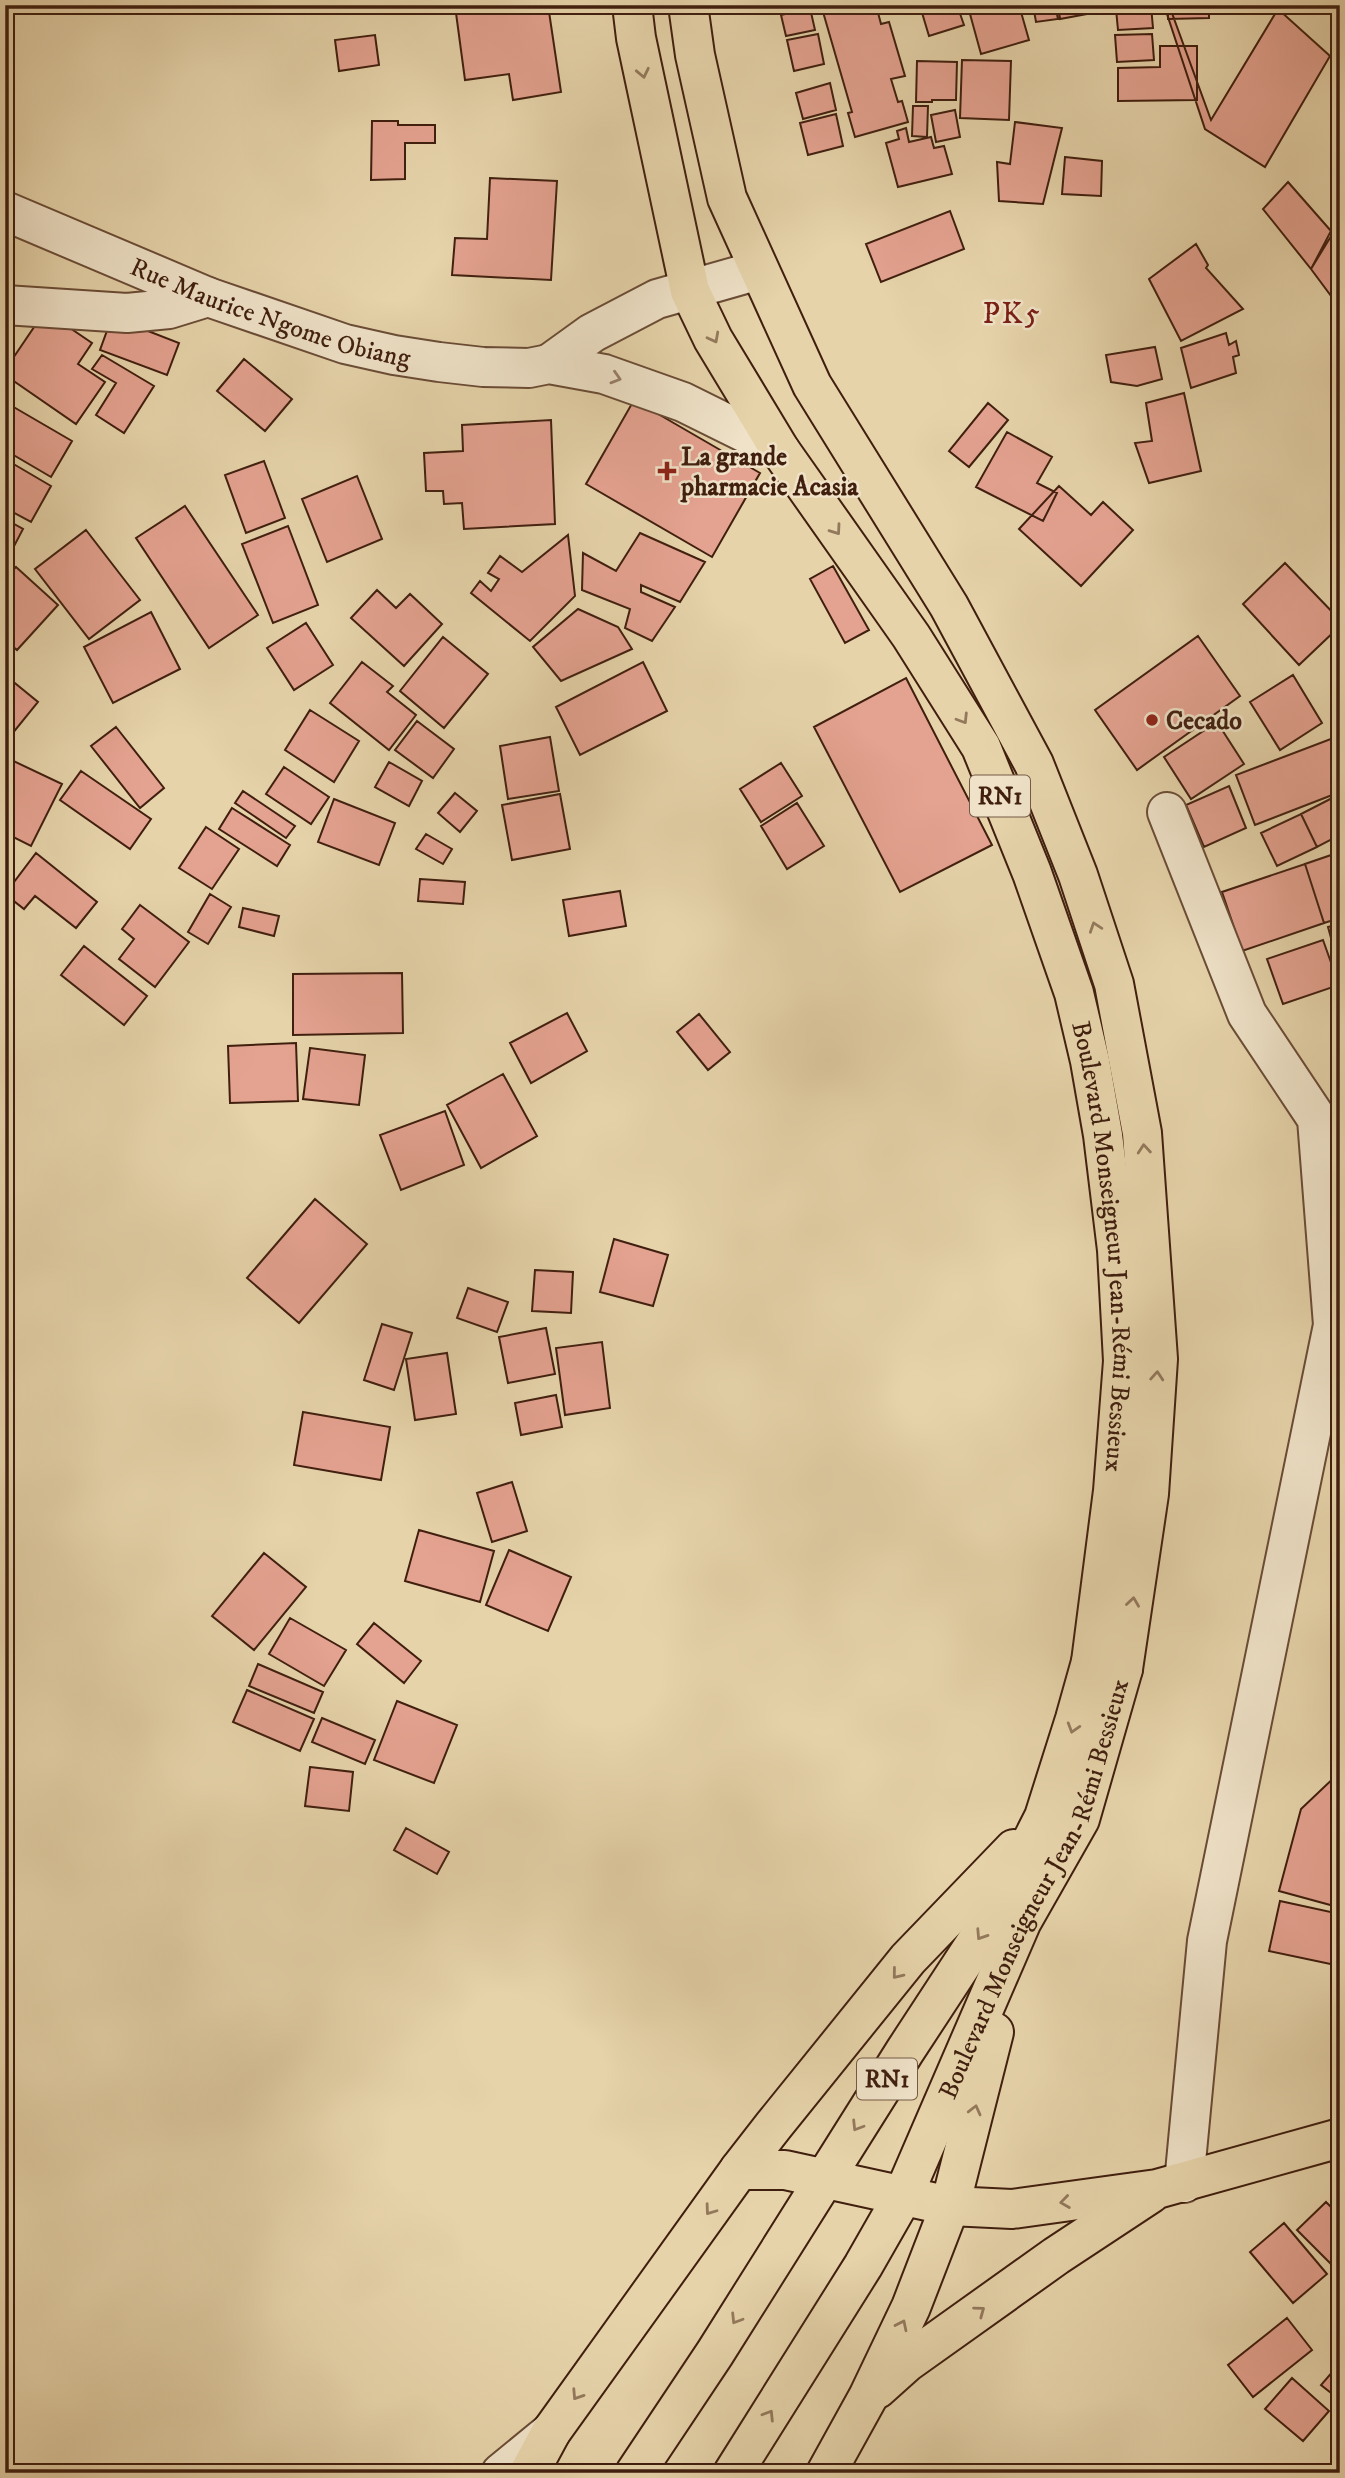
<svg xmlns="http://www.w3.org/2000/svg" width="1345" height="2478" viewBox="0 0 1345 2478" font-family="'IM FELL DW Pica',serif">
  <rect width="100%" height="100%" fill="#e6d3aa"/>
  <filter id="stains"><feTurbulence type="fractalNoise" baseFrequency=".00286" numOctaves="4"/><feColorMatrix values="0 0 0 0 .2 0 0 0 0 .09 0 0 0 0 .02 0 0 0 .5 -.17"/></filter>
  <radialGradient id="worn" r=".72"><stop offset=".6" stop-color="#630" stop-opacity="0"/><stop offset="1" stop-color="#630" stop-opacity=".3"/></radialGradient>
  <path fill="#e4a290" stroke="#401f0f" stroke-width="2" d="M 508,5 L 548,5 L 561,92 L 513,100 L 509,74 L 465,80 L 456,13 Z
    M 821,5 L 876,5 L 881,24 L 889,22 L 905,76 L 891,79 L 898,102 L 902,101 L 908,122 L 855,137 L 848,113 L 852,112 Z
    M 957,5 L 964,25 L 929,36 L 920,6 Z
    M 1010,5 L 1019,5 L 1029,40 L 981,54 L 970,14 Z
    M 1033,5 L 1055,5 L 1058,19 L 1036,22 Z
    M 1058,5 L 1113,5 L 1114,9 L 1060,19 Z
    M 1164,5 L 1169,5 L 1211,120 L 1278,9 L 1330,56 L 1265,167 L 1205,129 Z
    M 1168,5 L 1209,5 L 1209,18 L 1168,19 Z
    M 1151,6 L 1153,28 L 1118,30 L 1116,9 Z
    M 810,8 L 815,30 L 786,36 L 781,15 Z
    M 818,34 L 824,64 L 794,71 L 787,40 Z
    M 1152,34 L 1154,60 L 1117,62 L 1115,35 Z
    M 375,35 L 379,65 L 339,71 L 335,40 Z
    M 1160,46 L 1197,46 L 1197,100 L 1118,101 L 1118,68 L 1160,67 Z
    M 962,60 L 1011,61 L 1009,120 L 960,118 Z
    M 917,61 L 957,62 L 956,100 L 932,100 L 932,102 L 916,102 Z
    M 830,83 L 836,110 L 803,119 L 796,93 Z
    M 913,106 L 928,106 L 927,137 L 912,136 Z
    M 955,110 L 960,137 L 936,142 L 931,115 Z
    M 836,114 L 843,146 L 808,155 L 800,123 Z
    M 372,121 L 398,121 L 398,125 L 435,125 L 435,143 L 405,143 L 405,179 L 371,180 Z
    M 1015,122 L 1062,128 L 1043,204 L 999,201 L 997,162 L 1010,164 Z
    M 906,128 L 909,142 L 931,137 L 934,148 L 944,146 L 952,174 L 898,187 L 886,143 L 899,139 L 897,131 Z
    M 1065,157 L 1102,161 L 1101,196 L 1062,194 Z
    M 490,178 L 557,181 L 551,280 L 452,275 L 455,238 L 487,239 Z
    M 1288,182 L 1331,231 L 1311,269 L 1263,209 Z
    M 950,211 L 964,249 L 881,282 L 866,244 Z
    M 1336,228 L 1340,234 L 1340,308 L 1311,269 Z
    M 1196,244 L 1208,265 L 1206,268 L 1243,309 L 1181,341 L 1149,279 Z
    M 45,311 L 92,343 L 78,364 L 105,382 L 76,424 L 5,375 L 5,370 Z
    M 112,317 L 179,343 L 167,375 L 100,350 Z
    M 1226,333 L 1229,345 L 1236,341 L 1239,355 L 1233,357 L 1236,373 L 1191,388 L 1181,348 Z
    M 1155,347 L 1162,379 L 1137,386 L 1111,382 L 1106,355 Z
    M 102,355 L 154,386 L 124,433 L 96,415 L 116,383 L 92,369 Z
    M 244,359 L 292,399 L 265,431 L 217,391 Z
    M 1184,393 L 1201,471 L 1149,483 L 1135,443 L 1152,441 L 1146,403 Z
    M 634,400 L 760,473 L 712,557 L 586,484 Z
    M 5,402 L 72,441 L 51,477 L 5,450 Z
    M 988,403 L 1008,420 L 969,467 L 949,451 Z
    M 551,420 L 555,524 L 464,529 L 462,503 L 444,504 L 443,491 L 426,491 L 424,453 L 463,451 L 462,425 Z
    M 1007,432 L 1052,457 L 1037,483 L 1057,493 L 1043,521 L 976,487 Z
    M 5,459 L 51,486 L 31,522 L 5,508 Z
    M 264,461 L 285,518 L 246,533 L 225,475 Z
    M 357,476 L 382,539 L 327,562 L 302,499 Z
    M 1059,486 L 1091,515 L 1103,502 L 1133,530 L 1081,586 L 1019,529 Z
    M 185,506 L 258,615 L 209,648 L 136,538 Z
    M 5,519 L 23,529 L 11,552 L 5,549 Z
    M 288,526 L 318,605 L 273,623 L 242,544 Z
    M 86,530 L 140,600 L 89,639 L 35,569 Z
    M 640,533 L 705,562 L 680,602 L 641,585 L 641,592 L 675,607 L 652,641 L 625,628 L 630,609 L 582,590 L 583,553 L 616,571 Z
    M 568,535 L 575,596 L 530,641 L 471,593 L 480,581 L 491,591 L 499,579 L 488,573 L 500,556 L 522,572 Z
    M 1285,563 L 1340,620 L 1340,626 L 1299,665 L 1243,604 Z
    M 833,566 L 869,630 L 845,643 L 810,579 Z
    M 16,567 L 58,605 L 17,650 L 5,640 L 5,578 Z
    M 377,590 L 396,608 L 410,594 L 442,624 L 404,666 L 351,618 Z
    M 578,609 L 618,627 L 632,649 L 561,681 L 533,647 Z
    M 151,612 L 180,669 L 113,703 L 84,647 Z
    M 306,623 L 333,665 L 294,690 L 267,648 Z
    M 1198,636 L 1240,696 L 1137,770 L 1095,710 Z
    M 443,637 L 488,674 L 444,728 L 400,691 Z
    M 362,662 L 393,686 L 387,692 L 416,715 L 389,750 L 330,703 Z
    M 643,662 L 667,711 L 580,755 L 556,707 Z
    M 5,675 L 38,702 L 8,739 L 5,736 Z
    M 1293,675 L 1322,723 L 1280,750 L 1250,702 Z
    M 906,678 L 992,845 L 900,892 L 814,727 Z
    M 310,710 L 359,741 L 334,782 L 285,750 Z
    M 417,721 L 454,749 L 433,778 L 395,750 Z
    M 1217,722 L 1244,764 L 1191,799 L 1164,757 Z
    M 116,727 L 164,788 L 140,808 L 91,746 Z
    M 550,737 L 559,791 L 508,799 L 500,746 Z
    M 1336,737 L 1340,746 L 1340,792 L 1255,825 L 1236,775 Z
    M 5,757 L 62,784 L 31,846 L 5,833 Z
    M 389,762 L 422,781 L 409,806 L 375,787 Z
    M 781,763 L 802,796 L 761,822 L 740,789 Z
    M 284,767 L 329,797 L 311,824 L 266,794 Z
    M 81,771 L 151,819 L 130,849 L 60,800 Z
    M 1229,786 L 1246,828 L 1204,847 L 1186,805 Z
    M 243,791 L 295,826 L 286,838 L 235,803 Z
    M 455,793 L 477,811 L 460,832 L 438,813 Z
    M 560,794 L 570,849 L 512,860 L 502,805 Z
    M 1340,794 L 1340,835 L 1317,847 L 1301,814 Z
    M 334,799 L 395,823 L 379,865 L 318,842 Z
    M 797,803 L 824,846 L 787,869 L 761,826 Z
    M 232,808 L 290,845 L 277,866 L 219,829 Z
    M 1301,814 L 1317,847 L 1277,866 L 1261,833 Z
    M 206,827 L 239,849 L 212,889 L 179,868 Z
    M 426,834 L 452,849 L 443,864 L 416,849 Z
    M 1340,852 L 1340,918 L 1324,923 L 1305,864 Z
    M 36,853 L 97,902 L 76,928 L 35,896 L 24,909 L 5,894 Z
    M 1305,864 L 1324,923 L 1242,951 L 1222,892 Z
    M 420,879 L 465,882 L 463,904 L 418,901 Z
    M 620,891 L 626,926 L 569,936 L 563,900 Z
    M 210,894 L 231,907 L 208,944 L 188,932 Z
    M 140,905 L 189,942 L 155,987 L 119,959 L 134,939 L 122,929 Z
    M 243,908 L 279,916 L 274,936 L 239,927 Z
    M 1340,924 L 1340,971 L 1328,927 Z
    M 1323,940 L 1339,985 L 1283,1004 L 1267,959 Z
    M 84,946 L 147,996 L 124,1025 L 61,975 Z
    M 402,973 L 403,1033 L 293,1035 L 293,974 Z
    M 567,1013 L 587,1051 L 531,1083 L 510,1043 Z
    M 699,1014 L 730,1052 L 708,1070 L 677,1032 Z
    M 296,1043 L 298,1101 L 230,1103 L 228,1046 Z
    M 310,1048 L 365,1055 L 359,1105 L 303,1099 Z
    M 503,1074 L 537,1136 L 481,1168 L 447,1105 Z
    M 445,1111 L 464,1165 L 401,1190 L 380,1135 Z
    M 315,1199 L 367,1244 L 299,1323 L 247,1278 Z
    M 614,1239 L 668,1255 L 653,1306 L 600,1292 Z
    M 535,1270 L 573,1272 L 571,1313 L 532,1311 Z
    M 468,1288 L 508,1302 L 497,1332 L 457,1318 Z
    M 382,1324 L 412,1333 L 394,1390 L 364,1380 Z
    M 546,1328 L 555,1374 L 508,1383 L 499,1337 Z
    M 602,1342 L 610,1408 L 565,1415 L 556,1348 Z
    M 447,1353 L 456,1414 L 415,1420 L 406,1359 Z
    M 556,1395 L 562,1427 L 521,1435 L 515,1403 Z
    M 303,1412 L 390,1427 L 381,1480 L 294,1465 Z
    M 512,1482 L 527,1531 L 492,1542 L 477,1493 Z
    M 419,1530 L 494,1551 L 480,1602 L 405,1581 Z
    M 509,1550 L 571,1577 L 548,1631 L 486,1605 Z
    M 264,1553 L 306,1587 L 254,1650 L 212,1616 Z
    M 290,1618 L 346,1650 L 324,1686 L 269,1654 Z
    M 374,1623 L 421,1661 L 404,1683 L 357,1644 Z
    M 258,1664 L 323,1692 L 314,1713 L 249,1686 Z
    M 247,1690 L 314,1719 L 300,1751 L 233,1722 Z
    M 397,1701 L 457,1725 L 434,1783 L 374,1760 Z
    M 322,1718 L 375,1740 L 365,1764 L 312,1742 Z
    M 310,1767 L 353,1772 L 349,1811 L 305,1806 Z
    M 1340,1772 L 1340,1892 L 1334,1906 L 1279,1891 L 1301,1809 Z
    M 406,1828 L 449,1852 L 437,1874 L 394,1850 Z
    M 1280,1901 L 1340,1914 L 1340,1966 L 1269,1951 Z
    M 1326,2202 L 1340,2216 L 1340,2261 L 1334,2267 L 1297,2230 Z
    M 1284,2223 L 1327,2274 L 1293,2303 L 1250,2252 Z
    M 1287,2318 L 1312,2350 L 1253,2397 L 1228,2365 Z
    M 1340,2363 L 1340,2400 L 1321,2385 Z
    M 1292,2378 L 1329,2411 L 1303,2441 L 1265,2409 Z"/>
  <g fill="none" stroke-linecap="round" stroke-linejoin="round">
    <g stroke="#6a4c36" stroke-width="42">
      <g id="minor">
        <path id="s1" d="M 5,211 L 208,297 L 345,344 L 394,355 L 439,362 L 483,367 L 529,368 L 549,364 L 604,374 L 683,402 L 780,450"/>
        <path d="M 5,305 L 127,313 L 169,309 L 208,297"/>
        <path d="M 549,364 L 592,333 L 657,299 L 759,270"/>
        <path d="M 1167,812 L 1247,1014 L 1317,1119 L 1333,1325 L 1207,1941 L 1184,2183"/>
        <path d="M 501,2473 L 551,2432"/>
      </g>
    </g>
    <g stroke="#401f0f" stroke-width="42">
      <g id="major">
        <path d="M 739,2170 L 785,2170 L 950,2206 L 1012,2209 L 1157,2189 L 1340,2138"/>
        <path d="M 877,2389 L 906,2363 L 1056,2256 L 1150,2194"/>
        <path d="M 529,2473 L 551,2432 L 739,2170 L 774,2125 L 908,1959 L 1014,1849"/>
        <path d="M 635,2473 L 715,2353 L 905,2051 L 996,1912 L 1044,1817 L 1075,1719 L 1091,1662"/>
        <path id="s2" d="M 733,2473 L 863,2266 L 903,2196 L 1022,1921 L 1080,1819 L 1123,1669"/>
        <path d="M 826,2473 L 868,2397 L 911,2307 L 950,2206 L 994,2032"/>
      </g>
    </g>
    <g stroke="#401f0f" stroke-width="42">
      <g id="highway">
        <path id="s3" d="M 632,5 L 636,38 L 690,291 L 713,339 L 780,450 L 911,636 L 981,747 L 1032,873 L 1074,993 L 1090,1061 L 1103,1135 L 1117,1250 L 1123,1361 L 1113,1491 L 1091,1662"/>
        <path d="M 688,5 L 695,55 L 727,198 L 812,385 L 949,606 L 1034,764 L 1078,875 L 1114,984 L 1142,1133 L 1158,1359 L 1149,1494 L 1123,1669"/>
      </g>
    </g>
    <use href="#minor" stroke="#efe2c8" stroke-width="38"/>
    <use href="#major" stroke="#e6d3aa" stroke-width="38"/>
    <use href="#highway" stroke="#e6d3aa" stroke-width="38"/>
  </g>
  <defs><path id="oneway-chevron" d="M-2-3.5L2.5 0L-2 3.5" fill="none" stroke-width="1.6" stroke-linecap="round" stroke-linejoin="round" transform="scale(1.75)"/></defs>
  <g stroke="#93795c">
    <use href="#oneway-chevron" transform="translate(643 73) rotate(78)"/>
    <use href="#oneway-chevron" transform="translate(714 338) rotate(62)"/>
    <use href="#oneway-chevron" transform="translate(836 530) rotate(55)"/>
    <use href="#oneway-chevron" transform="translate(963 719) rotate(58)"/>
    <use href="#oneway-chevron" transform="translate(1095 927) rotate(-109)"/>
    <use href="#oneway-chevron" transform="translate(1144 1149) rotate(-95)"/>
    <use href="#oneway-chevron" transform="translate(1157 1376) rotate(-86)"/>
    <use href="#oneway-chevron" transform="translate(1133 1602) rotate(-82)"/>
    <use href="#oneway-chevron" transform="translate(1073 1728) rotate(107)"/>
    <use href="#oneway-chevron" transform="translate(981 1935) rotate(123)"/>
    <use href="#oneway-chevron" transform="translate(897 1974) rotate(129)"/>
    <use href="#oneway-chevron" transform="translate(975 2110) rotate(-76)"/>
    <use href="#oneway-chevron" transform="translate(857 2126) rotate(122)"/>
    <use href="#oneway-chevron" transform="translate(1065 2202) rotate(172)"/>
    <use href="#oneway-chevron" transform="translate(710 2210) rotate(126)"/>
    <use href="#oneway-chevron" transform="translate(980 2311) rotate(-36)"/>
    <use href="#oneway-chevron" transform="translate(736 2319) rotate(122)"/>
    <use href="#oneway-chevron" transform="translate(902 2325) rotate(-64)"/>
    <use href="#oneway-chevron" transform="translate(577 2395) rotate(123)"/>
    <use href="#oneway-chevron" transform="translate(769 2415) rotate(-58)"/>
  </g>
  <use stroke="#98806c" href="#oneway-chevron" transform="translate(616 378) rotate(17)"/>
  <g fill="#8f2418" stroke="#efe2c8" stroke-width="2.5">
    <path d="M663.5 460.5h7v7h7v7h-7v7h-7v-7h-7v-7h7z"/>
    <circle cx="1152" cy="720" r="7"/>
  </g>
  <g text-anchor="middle" stroke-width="5" stroke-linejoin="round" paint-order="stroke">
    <g fill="#efe2c8" stroke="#745a46" stroke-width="2">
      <rect x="970" y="775.5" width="60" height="41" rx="5"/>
      <rect x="857" y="2058.5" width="60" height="41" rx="5"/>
    </g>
    <g font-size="24" font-weight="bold" fill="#401f0f">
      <text x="1000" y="804">RN1</text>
      <text x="887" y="2087">RN1</text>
    </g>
    <g font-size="26" fill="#401f0f" stroke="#efe2c8">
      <text dy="9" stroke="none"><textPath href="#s1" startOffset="285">Rue Maurice Ngome Obiang</textPath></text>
      <text dy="9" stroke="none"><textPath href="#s3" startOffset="1353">Boulevard Monseigneur Jean-Rémi Bessieux</textPath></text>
      <text dy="9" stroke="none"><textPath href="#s2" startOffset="660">Boulevard Monseigneur Jean-Rémi Bessieux</textPath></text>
    </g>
    <g font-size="26" font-weight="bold" fill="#401f0f" stroke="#efe2c8" text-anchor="start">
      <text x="681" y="465">La grande<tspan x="681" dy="30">pharmacie Acasia</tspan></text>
      <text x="1166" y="729">Cecado</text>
    </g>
    <g font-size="30" letter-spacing="2" fill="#7a1f14" stroke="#efe2c8">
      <text x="1012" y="323">PK5</text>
    </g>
  </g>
  <rect width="1345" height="2478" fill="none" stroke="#e6d3aa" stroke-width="28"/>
  <rect x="7" y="7" width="1331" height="2464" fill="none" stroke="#401f0f" stroke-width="3.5"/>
  <rect x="14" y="14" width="1317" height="2450" fill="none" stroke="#401f0f" stroke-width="2"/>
  <rect width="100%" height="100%" filter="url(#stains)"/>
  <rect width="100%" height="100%" fill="url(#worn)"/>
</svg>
